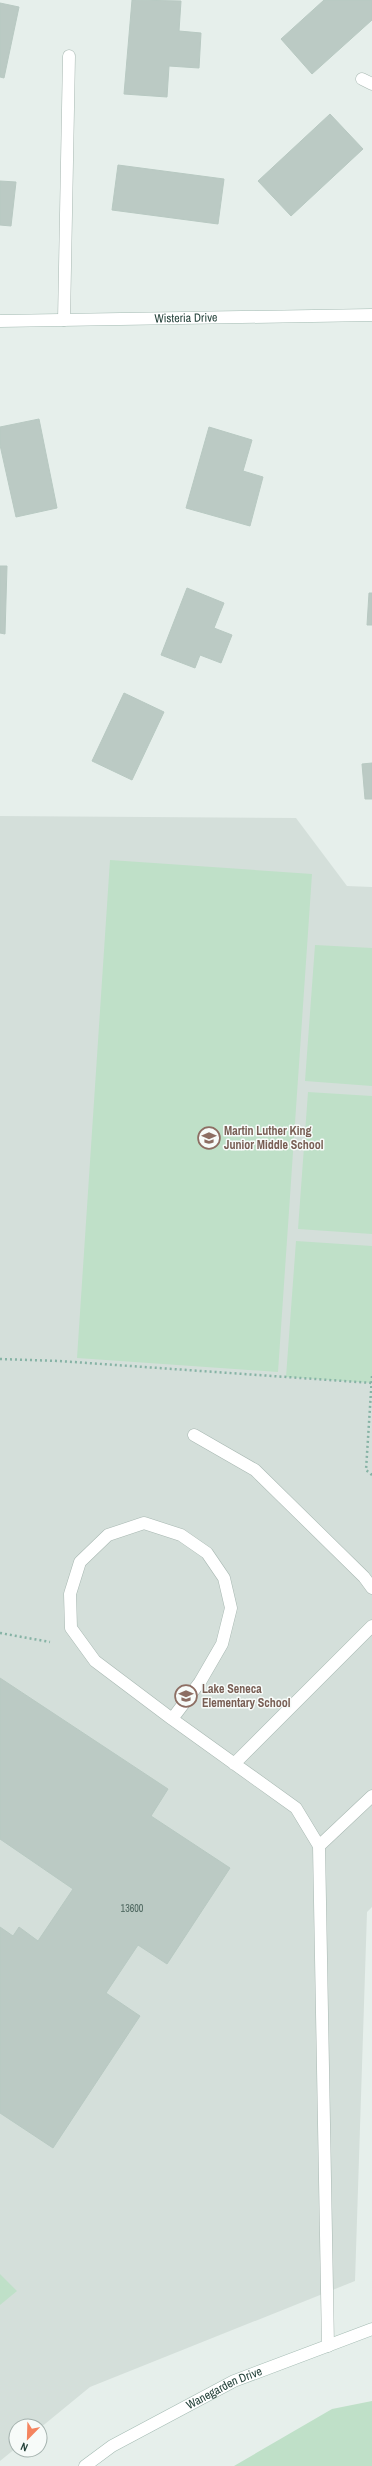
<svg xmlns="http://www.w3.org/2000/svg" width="372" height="2466" viewBox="0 0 372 2466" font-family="'Archivo Narrow',sans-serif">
  <rect width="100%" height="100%" fill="#e6efeb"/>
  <path fill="#d4dfda" d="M 0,816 L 296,818 L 347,886 L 372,887 L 372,1907 L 367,1912 L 355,2281 L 90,2387 L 40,2428 L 40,2426 L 16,2426 L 16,2448 L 0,2461 Z"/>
  <path fill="#bfe0c8" d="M 110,860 L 312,874 L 278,1372 L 77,1358 Z
    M 315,945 L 372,948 L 372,1086 L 305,1081 Z
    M 308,1092 L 372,1096 L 372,1234 L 298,1229 Z
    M 296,1241 L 372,1246 L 372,1383 L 286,1377 Z
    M 0,2274 L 17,2291 L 0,2305 Z
    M 372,2401 L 372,2466 L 234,2466 L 332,2409 Z"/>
  <path fill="#bbcac4" stroke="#b8c9c2" d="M 132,0 L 181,1 L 179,31 L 201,33 L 199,68 L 169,66 L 167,97 L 124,94 Z
    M 324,0 L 372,0 L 372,20 L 312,74 L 281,39 Z
    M 0,3 L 19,7 L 4,78 L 0,77 Z
    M 330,114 L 363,149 L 291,216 L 258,181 Z
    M 118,165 L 224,179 L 218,224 L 112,210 Z
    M 0,181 L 16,182 L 11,226 L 0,225 Z
    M 39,419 L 57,508 L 16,517 L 0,445 L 0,427 Z
    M 209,427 L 252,440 L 243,471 L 263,477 L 250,526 L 186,508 Z
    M 0,566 L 7,566 L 5,634 L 0,633 Z
    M 187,588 L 224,603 L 214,628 L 232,635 L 221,663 L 200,655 L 195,668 L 161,655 Z
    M 369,593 L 372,593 L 372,625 L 367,625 Z
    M 124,693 L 164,712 L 132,780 L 92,761 Z
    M 372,763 L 372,799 L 365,799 L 362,764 Z
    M 0,1678 L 168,1789 L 151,1816 L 230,1868 L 167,1964 L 138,1945 L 106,1993 L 140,2016 L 53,2148 L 0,2113 L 0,1927 L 13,1936 L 19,1927 L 38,1941 L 73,1889 L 0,1839 Z"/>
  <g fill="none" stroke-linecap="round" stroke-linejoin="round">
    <g stroke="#a8b8b2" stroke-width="13">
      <path id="lane" d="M 362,79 L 372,84
        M 64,320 L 69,56
        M 194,1435 L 255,1470 L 364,1577 L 372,1588
        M 172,1719 L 200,1682 L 222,1644 L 231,1608 L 224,1578 L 207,1553 L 181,1535 L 144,1523 L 108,1535 L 80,1562 L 70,1594 L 71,1628 L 95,1661 L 172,1719 L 296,1808 L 319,1846 L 328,2346
        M 234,1764 L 372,1626
        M 319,1846 L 372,1796"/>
    </g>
    <g stroke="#a4bbb3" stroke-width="13">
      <g id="secondary">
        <path id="s1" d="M 0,321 L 372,315"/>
        <path id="s2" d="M 85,2466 L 112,2446 L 234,2381 L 372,2329"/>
      </g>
    </g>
    <path stroke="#86b3a5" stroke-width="2.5" stroke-dasharray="2 3" stroke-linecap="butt" d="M 0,1359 L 59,1361 L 372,1383
      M 372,1376 L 366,1470 L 372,1475
      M 0,1633 L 50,1642"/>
    <use href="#lane" stroke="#fff" stroke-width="12"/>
    <use href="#secondary" stroke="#fff" stroke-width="12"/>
  </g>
  <defs>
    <g id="school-ring" transform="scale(1.15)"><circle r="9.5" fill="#f7fbf9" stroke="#8d6e63" stroke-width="1.5"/><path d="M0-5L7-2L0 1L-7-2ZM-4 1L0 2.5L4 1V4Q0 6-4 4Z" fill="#8d6e63"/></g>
  </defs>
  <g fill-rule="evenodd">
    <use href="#school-ring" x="209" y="1138"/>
    <use href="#school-ring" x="186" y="1696"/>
  </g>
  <g text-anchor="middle" stroke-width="3" stroke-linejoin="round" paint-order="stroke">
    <g font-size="10" fill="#4a645c">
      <text x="132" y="1912">13600</text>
    </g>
    <g font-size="12" fill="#24423a" stroke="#f7fbf9">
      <text dy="4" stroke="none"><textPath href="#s1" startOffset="186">Wisteria Drive</textPath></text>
      <text dy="4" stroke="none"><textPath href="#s2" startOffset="160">Wanegarden Drive</textPath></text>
    </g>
    <g font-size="12" font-weight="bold" fill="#785e54" stroke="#f7fbf9" text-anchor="start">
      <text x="224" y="1135">Martin Luther King<tspan x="224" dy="14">Junior Middle School</tspan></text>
      <text x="202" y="1693">Lake Seneca<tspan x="202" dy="14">Elementary School</tspan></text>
    </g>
  </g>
  <g transform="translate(28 2438) rotate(203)"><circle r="19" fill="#f7fbf9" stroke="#a3b1ad"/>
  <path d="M0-3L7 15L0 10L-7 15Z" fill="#f4845f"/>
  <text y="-6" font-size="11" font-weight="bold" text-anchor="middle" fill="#24423a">N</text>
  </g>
</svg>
